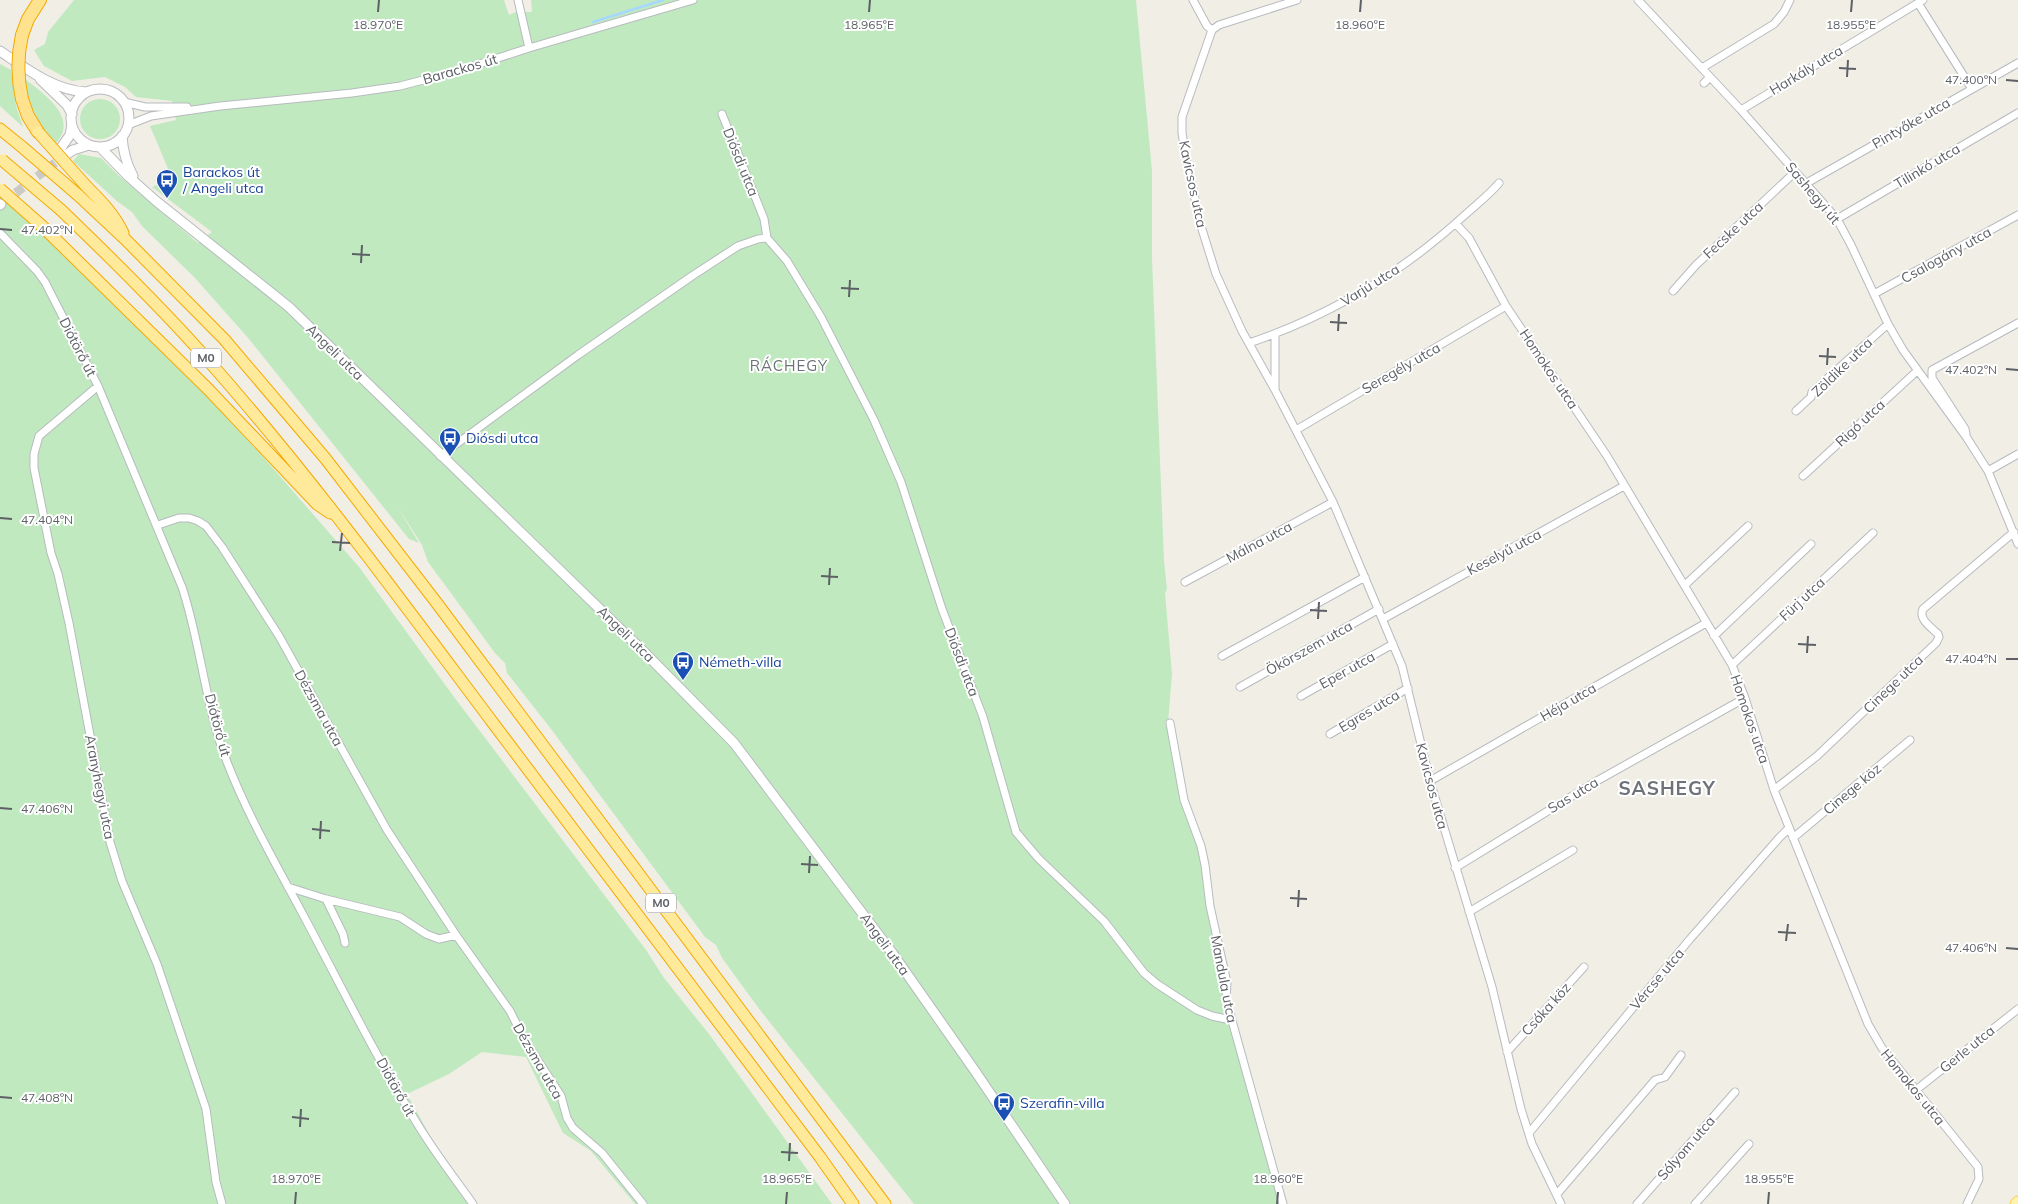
<svg xmlns="http://www.w3.org/2000/svg" width="2018" height="1204" viewBox="0 0 2018 1204" font-family="Mulish,sans-serif">
  <rect width="100%" height="100%" fill="#f0eee5"/>
  <path fill="#c0e9c0" d="M 74,0 L 504,0 L 509,15 L 516,12 L 532,12 L 531,0 L 1136,0 L 1152,171 L 1152,259 L 1164,561 L 1167,589 L 1165,593 L 1172,674 L 1168,722 L 1182,785 L 1201,846 L 1223,958 L 1225,994 L 1283,1204 L 914,1204 L 760,1010 L 722,958 L 716,945 L 705,937 L 551,729 L 507,673 L 505,663 L 495,653 L 428,562 L 422,545 L 397,506 L 419,543 L 409,539 L 249,339 L 195,278 L 142,226 L 132,212 L 118,202 L 73,161 L 79,154 L 101,158 L 119,176 L 198,243 L 212,232 L 152,187 L 172,178 L 150,126 L 176,120 L 172,101 L 136,97 L 125,87 L 105,77 L 72,81 L 44,66 L 34,50 L 45,44 L 48,32 Z
    M 0,64 L 11,70 L 16,106 L 23,127 L 0,106 Z
    M 24,78 C 42,93 81,118 55,144 C 38,126 28,103 24,78 Z
    M80 119a20 20 0 1 1 40 0a20 20 0 1 1-40 0Z
    M 0,195 L 80,267 L 184,370 L 264,458 L 359,567 L 454,697 L 646,950 L 664,978 L 709,1034 L 832,1204 L 635,1204 L 591,1151 L 563,1133 L 526,1057 L 482,1052 L 449,1074 L 407,1094 L 445,1163 L 478,1204 L 0,1204 Z"/>
  <g fill="none" stroke-linecap="round" stroke-linejoin="round">
    <path stroke="#a6d8ff" stroke-width="2.5" d="M 593,22 L 663,0"/>
    <path stroke="#cbcbc5" stroke-width="9" stroke-dasharray="9 4.5" stroke-linecap="butt" d="M 5,201 L 63,157"/>
    <g stroke="#b7bbbf" stroke-width="9">
      <path id="minor" d="M 518,0 L 529,48
        M 1193,0 L 1207,26 L 1212,30
        M 1638,0 L 1741,110 L 1837,219 L 1851,245 L 1888,324 L 1903,350 L 1967,438 L 1988,471 L 2018,544
        M 1918,3 L 1972,89
        M 1212,30 L 1182,117 L 1182,133 L 1186,158 L 1201,226 L 1216,274 L 1242,331 L 1275,390 L 1333,502 L 1402,666 L 1430,781 L 1492,987 L 1521,1109 L 1532,1144 L 1561,1204
        M 1212,30 L 1219,25 L 1297,0
        M 1702,68 L 1774,24 L 1784,12 L 1790,0
        M 1704,83 L 1710,77
        M 124,102 L 145,107 L 187,107
        M 1741,110 L 1923,0
        M 722,114 L 764,219 L 767,238 L 787,261 L 821,317 L 874,420 L 901,482 L 942,609 L 983,717 L 1016,832 L 1039,859 L 1104,921 L 1144,973 L 1157,984 L 1197,1010 L 1212,1016 L 1231,1020
        M 128,125 L 151,116 L 220,106 L 352,93 L 400,86 L 458,71 L 529,48 L 693,0
        M 1805,184 L 2018,63
        M 1837,219 L 2018,113
        M 1456,224 L 1469,238 L 1506,306 L 1607,456 L 1732,665 L 1745,698 L 1774,790 L 1868,1024 L 1882,1048 L 1978,1167 L 1979,1179 L 1967,1204
        M 0,233 L 37,271 L 45,282 L 98,386 L 182,587 C 201,644 205,706 227,762 C 249,819 280,871 308,924 C 343,990 376,1057 415,1120 C 432,1149 453,1176 473,1204
        M 1673,291 L 1696,265 L 1795,172
        M 1874,294 L 2018,215
        M 1249,343 C 1329,316 1403,272 1466,214 C 1477,204 1490,194 1499,183
        M 98,386 L 39,436 L 34,454 L 34,468 L 51,553 L 58,574 L 69,623 L 110,842 L 122,881 L 157,964 L 206,1109 L 216,1182 L 222,1204
        M 1275,389 L 1275,334
        M 1796,411 L 1811,397 L 1812,392 L 1888,324
        M 1296,430 L 1506,306
        M 1966,434 L 1965,429 L 1932,378 L 1932,370 L 2018,323
        M 440,456 L 578,355 L 692,276 L 738,246 L 758,239 L 767,238
        M 1988,471 L 2018,454
        M 1803,476 L 1917,371
        M 158,525 L 179,518 L 189,518 L 198,521 L 206,526 L 222,547 L 279,636 L 387,830 L 456,935
        M 1185,582 L 1333,502
        M 1685,585 L 1748,526
        M 1383,619 L 1624,486
        M 1714,636 L 1811,544
        M 1222,656 L 1365,577
        M 1732,665 L 1873,533
        M 1240,687 L 1379,609
        M 1301,696 L 1393,644
        M 1170,723 L 1184,800 L 1201,846 L 1205,865 L 1210,906 L 1227,983 L 1226,999 L 1283,1204
        M 1330,734 L 1408,688
        M 1430,781 L 1706,623
        M 1774,790 L 1817,756 L 1936,643 L 1939,637 L 1938,634 C 1931,627 1918,619 1923,609 L 2014,532
        M 1793,838 L 1910,740
        M 1455,868 L 1595,782 L 1745,698
        M 288,887 L 326,899 L 400,917 L 426,934 L 439,939 L 456,935 L 510,1011 L 524,1039 L 561,1096 L 567,1118 L 573,1128 L 602,1153 L 643,1204
        M 326,899 L 343,934 L 345,943
        M 1469,912 L 1573,850
        M 1507,1052 L 1584,967
        M 1916,1090 L 2018,1009
        M 1529,1133 L 1690,939 L 1779,838 L 1789,828
        M 1557,1194 L 1655,1080 L 1665,1077 L 1681,1055
        M 1637,1204 L 1735,1092
        M 1695,1204 L 1749,1144"/>
    </g>
    <g stroke="#b7bbbf" stroke-width="11">
      <path id="tertiary" d="M 0,51 C 25,68 55,91 86,92
        M 40,79 L 67,105 L 72,114
        M71 118a29 29 0 1 1 58 0a29 29 0 1 1-58 0Z
        M 122,136 C 123,152 126,163 133,176
        M 100,147 L 129,177 L 156,201 L 289,307 L 646,654 L 734,743 L 893,954 L 975,1071 L 1065,1204
        M 58,152 L 70,135 L 72,125
        M 63,157 L 73,150 L 89,145
        M 0,205 L 1,204"/>
    </g>
    <g stroke="#facc54" stroke-width="13">
      <path id="primary" d="M 2016,1204 L 2018,1202"/>
    </g>
    <g stroke="#f5a900" stroke-width="13">
      <path id="trunk" d="M 0,129 L 21,146
        M 87,187 C 101,201 114,214 123,233
        M 78,195 L 125,239 L 224,339 L 325,458 L 436,602 L 885,1204
        M 61,210 C 111,258 160,306 206,358 C 309,474 400,599 493,723 C 602,868 711,1013 820,1157 L 853,1204
        M 42,226 L 208,389 L 317,504 L 330,513"/>
    </g>
    <g stroke="#f5a900" stroke-width="14">
      <path id="motorway" d="M 22,35 L 28,19 L 40,0
        M 22,99 L 28,116 L 38,132"/>
    </g>
    <use href="#minor" stroke="#fff" stroke-width="7"/>
    <use href="#tertiary" stroke="#fff" stroke-width="9"/>
    <use href="#primary" stroke="#fff2ab" stroke-width="11"/>
    <use href="#trunk" stroke="#ffea9c" stroke-width="11"/>
    <use href="#motorway" stroke="#ffe28d" stroke-width="12"/>
    <g stroke="#f5a900" stroke-width="13" stroke-linecap="butt">
      <path id="trunk-bridge" d="M 38,132 L 87,187
        M 21,146 L 78,195
        M 2,160 L 61,210
        M 0,189 L 42,226"/>
    </g>
    <g stroke="#f5a900" stroke-width="14" stroke-linecap="butt">
      <path id="motorway-bridge" d="M 22,99 C 17,77 17,57 22,35"/>
    </g>
    <use href="#trunk-bridge" stroke="#ffea9c" stroke-width="11"/>
    <use href="#motorway-bridge" stroke="#ffe28d" stroke-width="12"/>
  </g>
  <path fill="none" stroke="#5d6166" stroke-width="2" d="M 378,12 L 379,0M 869,12 L 870,0M 1360,12 L 1361,0M 1851,12 L 1852,0M 1839,68 L 1856,69M 1847,77 L 1848,60M 2006,80 L 2018,81M 0,229 L 12,230M 352,254 L 370,255M 361,263 L 362,245M 841,288 L 859,289M 849,297 L 850,280M 1330,322 L 1347,323M 1338,331 L 1339,314M 1819,356 L 1836,357M 1827,365 L 1828,348M 2006,369 L 2018,370M 0,518 L 12,519M 332,542 L 350,543M 340,551 L 342,533M 821,576 L 838,577M 829,585 L 830,568M 1310,610 L 1327,611M 1318,619 L 1319,602M 1798,644 L 1816,645M 1807,653 L 1808,636M 2006,659 L 2018,659M 0,808 L 12,809M 312,829 L 330,831M 320,839 L 321,821M 801,864 L 818,865M 809,873 L 810,856M 1290,898 L 1307,899M 1298,907 L 1299,890M 1778,932 L 1796,933M 1786,941 L 1788,924M 2006,948 L 2018,949M 0,1097 L 12,1098M 292,1117 L 309,1119M 300,1127 L 301,1109M 781,1152 L 798,1153M 789,1161 L 790,1143M 295,1204 L 296,1192M 786,1204 L 787,1192M 1277,1204 L 1278,1192M 1768,1204 L 1769,1192"/>
  <defs>
    <g id="bus-pin" transform="scale(1.125)"><path d="M0 17L-7.5 6A9.5 9.5 0 1 1 7.5 6Z" fill="#1a4fb4" stroke="#fff"/><path d="M-5-6H5V4H4V6H2V4H-2V6H-4V4H-5ZM-3.5-4V0h7V-4ZM-3.5 1.2v1.5H-2V1.2ZM2 1.2v1.5H3.5V1.2Z" fill="#fff"/></g>
  </defs>
  <g fill-rule="evenodd">
    <use href="#bus-pin" x="167" y="180"/>
    <use href="#bus-pin" x="450" y="438"/>
    <use href="#bus-pin" x="683" y="662"/>
    <use href="#bus-pin" x="1004" y="1103"/>
  </g>
  <g text-anchor="middle" stroke-width="4" stroke-linejoin="round" paint-order="stroke">
    <g fill="#fff" stroke="#8e9094" stroke-width="1">
      <rect x="191" y="348.5" width="30" height="19" rx="4"/>
      <rect x="646" y="893.5" width="30" height="19" rx="4"/>
    </g>
    <g font-size="12" font-weight="bold" fill="#5d6166">
      <text x="206" y="362">M0</text>
      <text x="661" y="907">M0</text>
    </g>
    <g font-size="14" fill="#5d6166" stroke="#fff">
      <text transform="translate(460 69) rotate(-16)" y="5">Barackos út</text>
      <text transform="translate(1806 70) rotate(-31)" y="5">Harkály utca</text>
      <text transform="translate(1911 123) rotate(-30)" y="5">Pintyőke utca</text>
      <text transform="translate(741 162) rotate(68)" y="5">Diósdi utca</text>
      <text transform="translate(1927 166) rotate(-31)" y="5">Tilinkó utca</text>
      <text transform="translate(1193 184) rotate(78)" y="5">Kavicsos utca</text>
      <text transform="translate(1813 193) rotate(50)" y="5">Sashegyi út</text>
      <text transform="translate(1733 230) rotate(-43)" y="5">Fecske utca</text>
      <text transform="translate(1946 255) rotate(-29)" y="5">Csalogány utca</text>
      <text transform="translate(1370 285) rotate(-32)" y="5">Varjú utca</text>
      <text transform="translate(78 347) rotate(63)" y="5">Diótörő út</text>
      <text transform="translate(335 352) rotate(44)" y="5">Angeli utca</text>
      <text transform="translate(1842 367) rotate(-44)" y="5">Zöldike utca</text>
      <text transform="translate(1401 368) rotate(-30)" y="5">Seregély utca</text>
      <text transform="translate(1549 369) rotate(56)" y="5">Homokos utca</text>
      <text transform="translate(1860 423) rotate(-43)" y="5">Rigó utca</text>
      <text transform="translate(1259 542) rotate(-28)" y="5">Málna utca</text>
      <text transform="translate(1504 552) rotate(-28)" y="5">Keselyű utca</text>
      <text transform="translate(1802 599) rotate(-43)" y="5">Fürj utca</text>
      <text transform="translate(626 634) rotate(44)" y="5">Angeli utca</text>
      <text transform="translate(1309 648) rotate(-29)" y="5">Ökörszem utca</text>
      <text transform="translate(962 662) rotate(69)" y="5">Diósdi utca</text>
      <text transform="translate(1347 670) rotate(-29)" y="5">Eper utca</text>
      <text transform="translate(1893 684) rotate(-44)" y="5">Cinege utca</text>
      <text transform="translate(1568 702) rotate(-30)" y="5">Héja utca</text>
      <text transform="translate(319 708) rotate(61)" y="5">Dézsma utca</text>
      <text transform="translate(1369 711) rotate(-31)" y="5">Egres utca</text>
      <text transform="translate(1750 719) rotate(71)" y="5">Homokos utca</text>
      <text transform="translate(218 725) rotate(75)" y="5">Diótörő út</text>
      <text transform="translate(1432 786) rotate(75)" y="5">Kavicsos utca</text>
      <text transform="translate(100 787) rotate(79)" y="5">Aranyhegyi utca</text>
      <text transform="translate(1852 789) rotate(-40)" y="5">Cinege köz</text>
      <text transform="translate(1573 795) rotate(-31)" y="5">Sas utca</text>
      <text transform="translate(885 944) rotate(54)" y="5">Angeli utca</text>
      <text transform="translate(1224 979) rotate(79)" y="5">Mandula utca</text>
      <text transform="translate(1657 979) rotate(-50)" y="5">Vércse utca</text>
      <text transform="translate(1546 1009) rotate(-48)" y="5">Csóka köz</text>
      <text transform="translate(1967 1049) rotate(-39)" y="5">Gerle utca</text>
      <text transform="translate(538 1061) rotate(60)" y="5">Dézsma utca</text>
      <text transform="translate(396 1087) rotate(61)" y="5">Diótörő út</text>
      <text transform="translate(1913 1087) rotate(51)" y="5">Homokos utca</text>
      <text transform="translate(1686 1148) rotate(-49)" y="5">Sólyom utca</text>
    </g>
    <g font-size="14" fill="#164399" stroke="#fff" text-anchor="start">
      <text x="183" y="177">Barackos út<tspan x="183" dy="16">/ Angeli utca</tspan></text>
      <text x="466" y="443">Diósdi utca</text>
      <text x="699" y="667">Németh-villa</text>
      <text x="1020" y="1108">Szerafin-villa</text>
    </g>
    <g font-size="15" letter-spacing="1" fill="#6d7378" stroke="#fff">
      <text x="789" y="371">RÁCHEGY</text>
    </g>
    <g font-size="19" font-weight="bold" letter-spacing="1" fill="#6d7378" stroke="#fff">
      <text x="1667" y="795">SASHEGY</text>
    </g>
  </g>
  <g font-size="12" text-anchor="middle" fill="#5d6166" stroke="#fff" stroke-width="4" stroke-linejoin="round" paint-order="stroke">
    <text x="378" y="29">18.970°E</text>
    <text x="869" y="29">18.965°E</text>
    <text x="1360" y="29">18.960°E</text>
    <text x="1851" y="29">18.955°E</text>
    <text x="1971" y="84">47.400°N</text>
    <text x="47" y="234">47.402°N</text>
    <text x="1971" y="374">47.402°N</text>
    <text x="47" y="524">47.404°N</text>
    <text x="1971" y="663">47.404°N</text>
    <text x="47" y="813">47.406°N</text>
    <text x="1971" y="952">47.406°N</text>
    <text x="47" y="1102">47.408°N</text>
    <text x="296" y="1183">18.970°E</text>
    <text x="787" y="1183">18.965°E</text>
    <text x="1278" y="1183">18.960°E</text>
    <text x="1769" y="1183">18.955°E</text>
  </g>
</svg>
